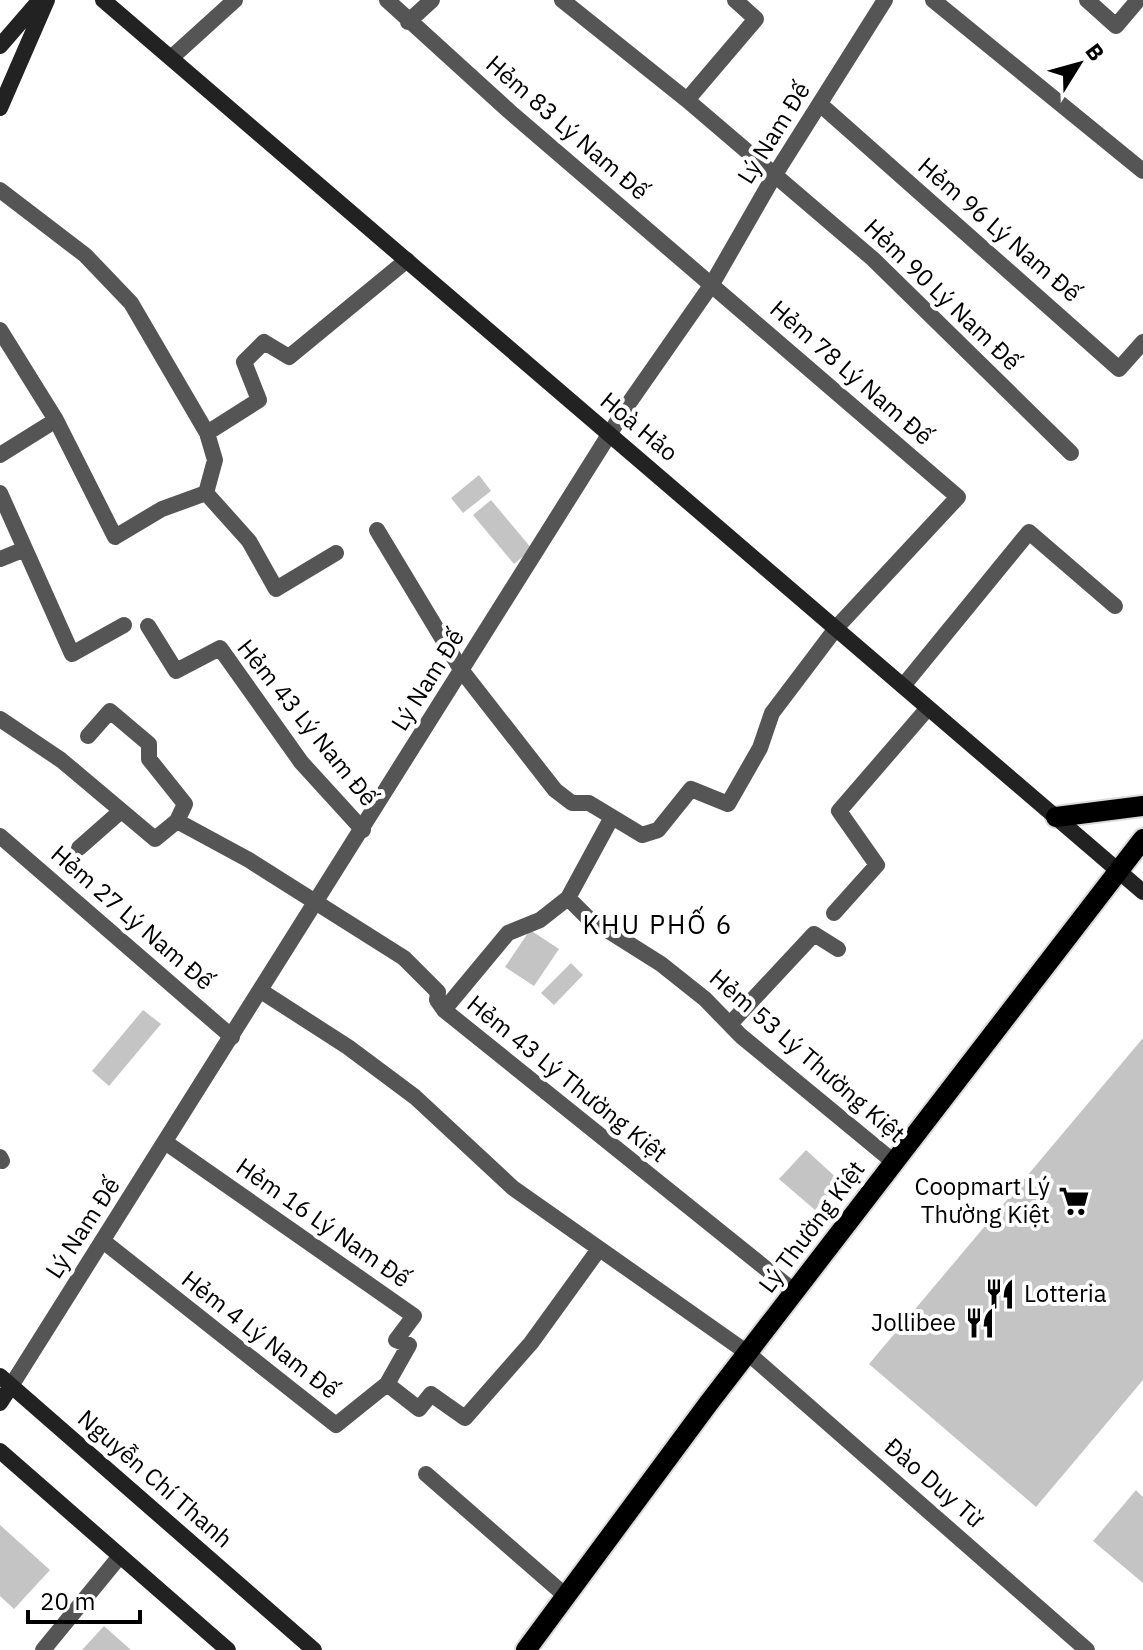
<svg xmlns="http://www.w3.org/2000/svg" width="1143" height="1650" viewBox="0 0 1143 1650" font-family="'IBM Plex Sans',sans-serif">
  <rect width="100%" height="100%" fill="#fff"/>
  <path fill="#c4c4c4" d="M 479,475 L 491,491 L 463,513 L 451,498 Z
    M 491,500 L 532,549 L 514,564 L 473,515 Z
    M 530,930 L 559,949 L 534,986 L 505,967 Z
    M 571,963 L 583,975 L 554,1005 L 541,993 Z
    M 143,1010 L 161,1024 L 109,1086 L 92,1071 Z
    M 1143,1038 L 1143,1380 L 1036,1507 L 869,1364 Z
    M 806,1150 L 840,1181 L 815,1210 L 779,1179 Z
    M 1136,1490 L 1143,1497 L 1143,1583 L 1093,1541 Z
    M 0,1525 L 50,1570 L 14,1609 L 0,1596 Z
    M 104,1626 L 131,1650 L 82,1650 Z"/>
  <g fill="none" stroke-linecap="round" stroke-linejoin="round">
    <g stroke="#dbdbdb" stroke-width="24">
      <path id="primary" d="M 1056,817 L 1143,806
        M 526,1650 L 708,1404 L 1143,839"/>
    </g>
    <path stroke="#555" stroke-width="16" d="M 562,0 L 687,100 L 873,259 L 1071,453
      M 1087,0 L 1116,26 L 1138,0
      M 408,22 L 432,0
      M 171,58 L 235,0
      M 687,100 L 756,19 L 735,0
      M 821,105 L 1119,369 L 1143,342
      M 0,190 L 85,255 L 131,303 L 207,433 L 215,460 L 206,493 L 249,541 L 276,589 L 336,553
      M 0,330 L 56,420 L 115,537 L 162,509 L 206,493
      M 207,433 L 259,400 L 244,362 L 264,342 L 289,357 L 407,260
      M 0,455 L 56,420
      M 0,493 L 72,654 L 124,625
      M 377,530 L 462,671 L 555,790 L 572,803 L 589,803 L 642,835 L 658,830 L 691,789 L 728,804 L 760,748 L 772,713 L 837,627 L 958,497 L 509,111 L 387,0
      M 0,559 L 25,549
      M 148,626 L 176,671 L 220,648 L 301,762 L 363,830
      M 0,719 L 61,760 L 155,839 L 177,821
      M 88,736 L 110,711 L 149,744 L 149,759 L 185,804 L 177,821 L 249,860 L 404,958 L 438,992 L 437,1000 L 444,1010 L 795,1292
      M 612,817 L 568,898 L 588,918 L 661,964 L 705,999 L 741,1036 L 895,1163
      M 0,836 L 232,1037
      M 79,848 L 121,811
      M 834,913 L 877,865 L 839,811 L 928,708
      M 261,991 L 348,1047 L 415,1097 L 513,1188 L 749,1354
      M 444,1010 L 508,933 L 540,920 L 568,898
      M 730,1024 L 814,934 L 838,949
      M 165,1142 L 414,1316 L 396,1340 L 409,1345 L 387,1384 L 419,1409 L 431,1394 L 465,1418 L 531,1343 L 599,1249
      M 0,1157 L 2,1161
      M 103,1241 L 336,1425 L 387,1384
      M 426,1474 L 567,1597
      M 43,1650 L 120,1556"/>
    <path stroke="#555" stroke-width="16" d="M 933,0 L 1143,171
      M 903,686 L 1029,532 L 1115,606
      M 749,1354 L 1087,1650
      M 11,1386 L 629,403 L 712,284 L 774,176 L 885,0"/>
    <path stroke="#222" stroke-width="16" d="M 103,0 L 1143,892
      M 0,46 L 39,1
      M 0,108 L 47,0
      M 0,1376 L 314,1650
      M 0,1403 L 11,1386
      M 0,1451 L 228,1650"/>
    <use href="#primary" stroke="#000" stroke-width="20"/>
  </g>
  <defs>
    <g id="supermarket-bare" transform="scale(2.4)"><path d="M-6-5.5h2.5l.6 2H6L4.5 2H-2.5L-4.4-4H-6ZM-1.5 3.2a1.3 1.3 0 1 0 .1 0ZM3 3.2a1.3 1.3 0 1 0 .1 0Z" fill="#000" stroke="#fff" stroke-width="2.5" paint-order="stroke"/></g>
    <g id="restaurant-bare" transform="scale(2.4)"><path d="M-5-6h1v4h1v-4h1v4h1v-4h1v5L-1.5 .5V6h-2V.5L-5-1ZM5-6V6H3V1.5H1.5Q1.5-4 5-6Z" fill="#000" stroke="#fff" stroke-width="2.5" paint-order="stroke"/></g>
  </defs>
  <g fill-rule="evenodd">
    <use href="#supermarket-bare" x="1074" y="1201"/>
    <use href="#restaurant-bare" x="1000" y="1294"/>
    <use href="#restaurant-bare" x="980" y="1323"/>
  </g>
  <g text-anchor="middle" stroke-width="8" stroke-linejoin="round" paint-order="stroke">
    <g font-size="24" fill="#000" stroke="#fff">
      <text transform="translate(567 128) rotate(41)" y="8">Hẻm 83 Lý Nam Đế</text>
      <text transform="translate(774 133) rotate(-58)" y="8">Lý Nam Đế</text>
      <text transform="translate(999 230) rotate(41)" y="8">Hẻm 96 Lý Nam Đế</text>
      <text transform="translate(942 295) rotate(44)" y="8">Hẻm 90 Lý Nam Đế</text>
      <text transform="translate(851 373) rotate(41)" y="8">Hẻm 78 Lý Nam Đế</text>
      <text transform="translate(639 427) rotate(40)" y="8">Hoà Hảo</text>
      <text transform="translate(428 680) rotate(-58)" y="8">Lý Nam Đế</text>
      <text transform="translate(307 723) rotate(51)" y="8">Hẻm 43 Lý Nam Đế</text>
      <text transform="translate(132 918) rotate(41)" y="8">Hẻm 27 Lý Nam Đế</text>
      <text transform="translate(807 1056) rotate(41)" y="8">Hẻm 53 Lý Thường Kiệt</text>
      <text transform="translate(567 1079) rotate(39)" y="8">Hẻm 43 Lý Thường Kiệt</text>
      <text transform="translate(323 1223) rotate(35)" y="8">Hẻm 16 Lý Nam Đế</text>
      <text transform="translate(812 1227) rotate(-53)" y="8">Lý Thường Kiệt</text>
      <text transform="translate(83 1228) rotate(-57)" y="8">Lý Nam Đế</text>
      <text transform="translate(260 1335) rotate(38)" y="8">Hẻm 4 Lý Nam Đế</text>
      <text transform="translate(155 1479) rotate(41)" y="8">Nguyễn Chí Thanh</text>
      <text transform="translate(934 1483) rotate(41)" y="8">Đào Duy Từ</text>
    </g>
    <g font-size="24" fill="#000" stroke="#fff" text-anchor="end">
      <text x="1050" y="1195">Coopmart Lý<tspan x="1050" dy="28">Thường Kiệt</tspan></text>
      <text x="1024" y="1302" text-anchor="start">Lotteria</text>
      <text x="956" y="1331">Jollibee</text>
    </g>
    <g font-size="26" letter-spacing="2" fill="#000" stroke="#fff">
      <text x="658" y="934">KHU PHỐ 6</text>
    </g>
  </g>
  <g transform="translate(1079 64) rotate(53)" stroke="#ffffff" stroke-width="6" paint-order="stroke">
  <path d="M0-6L14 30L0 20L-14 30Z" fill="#000000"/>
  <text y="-12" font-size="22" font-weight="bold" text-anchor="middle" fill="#000000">B</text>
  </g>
  <path d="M28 1610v12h112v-12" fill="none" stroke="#000000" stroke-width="4"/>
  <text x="40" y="1610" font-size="24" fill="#000000" stroke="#ffffff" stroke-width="6" paint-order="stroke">20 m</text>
</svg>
